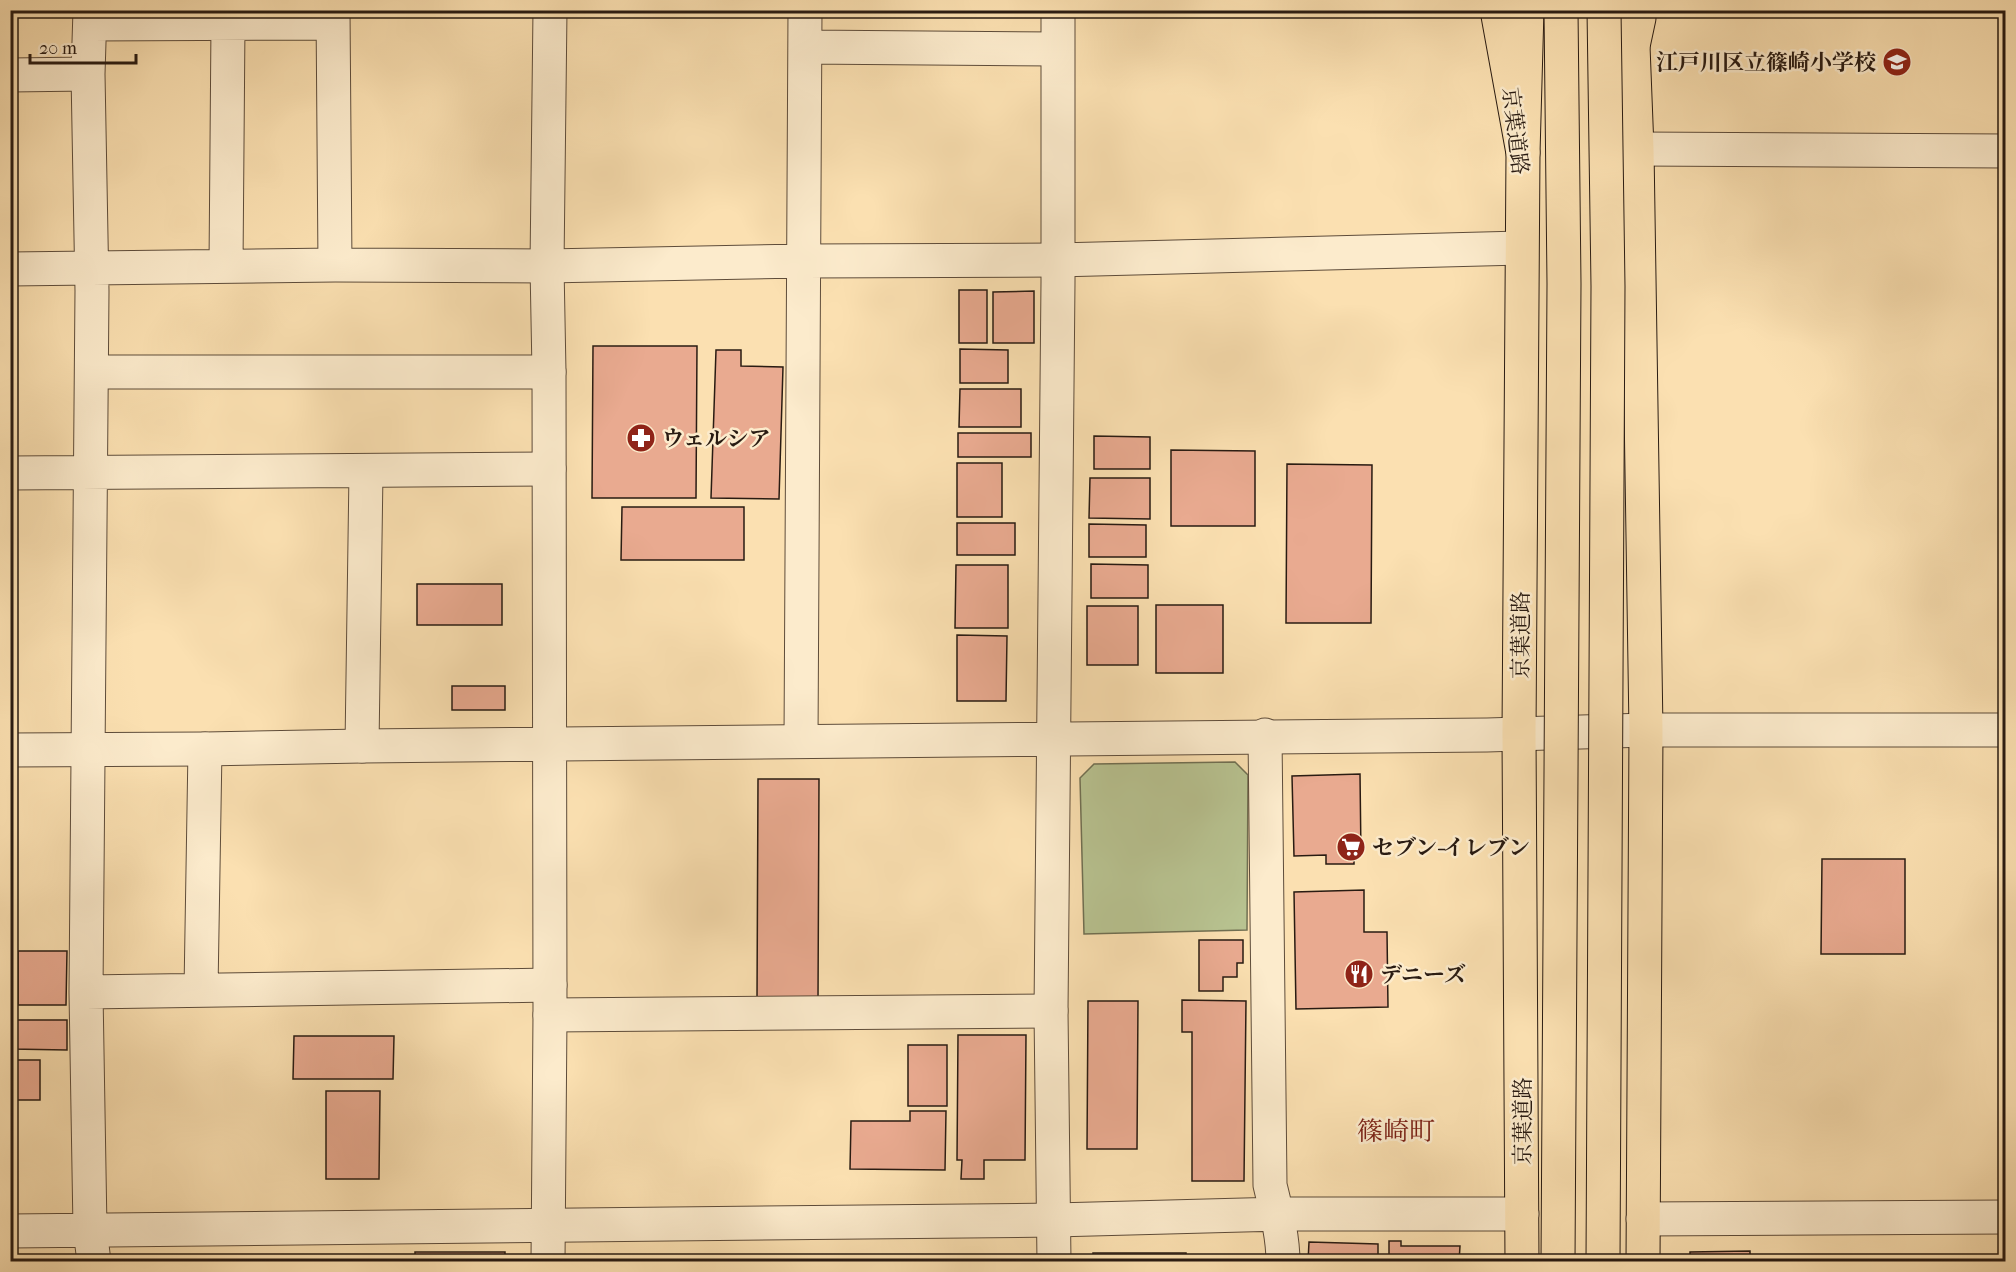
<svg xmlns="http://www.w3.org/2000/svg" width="2016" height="1272" viewBox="0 0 2016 1272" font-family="'IM FELL French Canon','Noto Serif JP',serif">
  <rect width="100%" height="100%" fill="#fbe0b1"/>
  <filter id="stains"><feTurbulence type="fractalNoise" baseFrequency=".00333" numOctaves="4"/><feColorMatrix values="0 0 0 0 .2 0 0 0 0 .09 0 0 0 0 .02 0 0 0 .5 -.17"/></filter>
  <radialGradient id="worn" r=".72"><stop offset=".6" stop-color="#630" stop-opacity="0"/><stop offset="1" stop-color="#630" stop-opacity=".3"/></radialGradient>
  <path fill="#b8c391" stroke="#706f52" stroke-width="1.5" d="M 1235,762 L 1248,775 L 1247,930 L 1084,934 L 1080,778 L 1094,764 Z"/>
  <path fill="#e9aa90" stroke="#291b12" stroke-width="1.5" d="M 959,290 L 987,290 L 987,343 L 959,343 Z
    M 1034,291 L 1034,343 L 993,343 L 993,292 Z
    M 593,346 L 697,346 L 696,498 L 592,498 Z
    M 960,349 L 1008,350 L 1008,383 L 960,383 Z
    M 716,350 L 741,350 L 741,366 L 783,367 L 779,499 L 711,498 Z
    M 960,389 L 1021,389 L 1021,427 L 959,427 Z
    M 958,433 L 1031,433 L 1031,457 L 958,457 Z
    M 1094,436 L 1150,437 L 1150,469 L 1094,469 Z
    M 1171,450 L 1255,451 L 1255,526 L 1171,526 Z
    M 957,463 L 1002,463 L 1002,517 L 957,517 Z
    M 1287,464 L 1372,465 L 1371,623 L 1286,623 Z
    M 1090,478 L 1150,478 L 1150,519 L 1089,518 Z
    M 622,507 L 744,507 L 744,560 L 621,560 Z
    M 957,523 L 1015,523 L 1015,555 L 957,555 Z
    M 1089,524 L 1146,525 L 1146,557 L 1089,557 Z
    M 1091,564 L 1148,565 L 1148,598 L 1091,598 Z
    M 956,565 L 1008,565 L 1008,628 L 955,628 Z
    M 417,584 L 502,584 L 502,625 L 417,625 Z
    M 1156,605 L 1223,605 L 1223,673 L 1156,673 Z
    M 1087,606 L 1138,606 L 1138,665 L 1087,665 Z
    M 957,635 L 1007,636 L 1006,701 L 957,701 Z
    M 452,686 L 505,686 L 505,710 L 452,710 Z
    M 1360,774 L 1361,856 L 1354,856 L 1354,864 L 1326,864 L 1326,855 L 1294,856 L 1292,776 Z
    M 758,779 L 819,779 L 818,1001 L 757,1001 Z
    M 1822,859 L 1905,859 L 1905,954 L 1821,954 Z
    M 1364,890 L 1364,932 L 1387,932 L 1388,1007 L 1296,1009 L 1294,892 Z
    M 1199,940 L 1243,940 L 1243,963 L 1237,963 L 1237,977 L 1223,977 L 1223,991 L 1199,991 Z
    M 18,951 L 67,951 L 66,1005 L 18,1005 Z
    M 1182,1000 L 1246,1001 L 1244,1181 L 1192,1181 L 1192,1032 L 1182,1032 Z
    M 1088,1001 L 1138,1001 L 1137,1149 L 1087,1149 Z
    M 11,1020 L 67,1020 L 67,1050 L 11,1049 Z
    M 958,1035 L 1026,1035 L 1025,1160 L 984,1160 L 984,1179 L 961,1179 L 962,1160 L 957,1160 Z
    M 294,1036 L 394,1036 L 393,1079 L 293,1079 Z
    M 908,1045 L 947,1045 L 947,1106 L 908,1106 Z
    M 10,1060 L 40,1060 L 40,1100 L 10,1100 Z
    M 326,1091 L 380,1091 L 379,1179 L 326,1179 Z
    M 910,1111 L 946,1111 L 945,1170 L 850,1169 L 851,1121 L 910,1121 Z
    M 1389,1241 L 1401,1241 L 1401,1246 L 1460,1246 L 1459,1262 L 1389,1262 Z
    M 1309,1242 L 1378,1244 L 1378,1262 L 1308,1262 Z
    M 1750,1251 L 1750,1262 L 1690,1262 L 1690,1252 Z
    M 415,1252 L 505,1252 L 505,1262 L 415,1262 Z
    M 1093,1253 L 1186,1253 L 1186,1262 L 1093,1262 Z
    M 1756,1256 L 1788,1256 L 1788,1262 L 1756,1262 Z"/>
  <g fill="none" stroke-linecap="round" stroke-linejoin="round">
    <g stroke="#5e4c3a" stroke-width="35">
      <path id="minor" d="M 90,10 L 88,74 L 92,291 L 86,992 L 90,1229 L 94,1262
        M 333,10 L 335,265
        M 90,24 L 333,23
        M 805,47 L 1057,49
        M 10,75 L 88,74
        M 226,266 L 228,24
        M 10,269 L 335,265 L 547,266 L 803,261 L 1057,260 L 1521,248
        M 92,372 L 549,372
        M 10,473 L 549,469
        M 1265,735 L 1270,1185 C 1276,1210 1283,1236 1283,1262
        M 801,741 L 805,10
        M 362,746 L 366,472
        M 201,990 L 205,749
        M 86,992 L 550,985
        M 550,1015 L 1051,1011
        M 1643,1219 L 2006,1217
        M 10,1231 L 1055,1220 L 1277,1214 L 1522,1214"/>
    </g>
    <g stroke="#5e4c3a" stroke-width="35">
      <path id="tertiary" d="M 1637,149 L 2006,151
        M 10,750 L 205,749 L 362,746 L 1487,735 L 1646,730 L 2006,730
        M 548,1262 L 550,1015 L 549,372 L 547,266 L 550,10
        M 1054,1262 L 1051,1011 L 1058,282 L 1058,10"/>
    </g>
    <g stroke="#291b12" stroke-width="35">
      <path id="trunk" d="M 1497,10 L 1523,153 L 1519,734 L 1522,1262
        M 1639,18 L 1633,46 L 1637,149 L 1646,730 L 1643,1262"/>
    </g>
    <g stroke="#291b12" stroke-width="35">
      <path id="motorway" d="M 1632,10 L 1633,46
        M 1523,153 L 1527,10"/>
    </g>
    <use href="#minor" stroke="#fcebcc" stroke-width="33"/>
    <use href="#tertiary" stroke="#fcebcc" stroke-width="33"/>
    <use href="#trunk" stroke="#fbe0b1" stroke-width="33"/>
    <use href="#motorway" stroke="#fbe0b1" stroke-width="33"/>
    <g stroke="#291b12" stroke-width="35" stroke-linecap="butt">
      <path id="motorway-bridge" d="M 1558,1262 L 1564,284 L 1561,10
        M 1603,1262 L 1608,286 L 1604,10"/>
    </g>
    <use href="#motorway-bridge" stroke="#fbe0b1" stroke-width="33"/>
  </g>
  <defs>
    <g id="school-disc" transform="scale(1.5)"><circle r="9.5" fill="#8f2418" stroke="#fcebcc"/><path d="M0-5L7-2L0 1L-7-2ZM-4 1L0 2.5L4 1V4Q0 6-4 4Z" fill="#fff"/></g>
    <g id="pharmacy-disc" transform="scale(1.5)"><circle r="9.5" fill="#8f2418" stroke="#fcebcc"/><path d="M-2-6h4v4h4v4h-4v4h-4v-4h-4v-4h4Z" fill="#fff"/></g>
    <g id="supermarket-disc" transform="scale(1.5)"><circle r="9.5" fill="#8f2418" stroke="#fcebcc"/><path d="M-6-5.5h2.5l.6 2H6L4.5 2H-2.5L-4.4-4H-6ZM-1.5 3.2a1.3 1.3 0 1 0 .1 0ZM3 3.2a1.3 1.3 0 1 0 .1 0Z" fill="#fff"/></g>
    <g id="restaurant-disc" transform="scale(1.5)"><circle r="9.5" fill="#8f2418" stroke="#fcebcc"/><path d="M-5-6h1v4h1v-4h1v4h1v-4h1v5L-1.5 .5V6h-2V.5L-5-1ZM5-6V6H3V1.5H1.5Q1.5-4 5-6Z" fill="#fff"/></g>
  </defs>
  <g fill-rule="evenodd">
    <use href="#school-disc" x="1897" y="62"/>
    <use href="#pharmacy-disc" x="641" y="438"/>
    <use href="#supermarket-disc" x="1351" y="847"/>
    <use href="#restaurant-disc" x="1359" y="974"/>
  </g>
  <g text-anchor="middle" stroke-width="5" stroke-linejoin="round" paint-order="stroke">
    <g font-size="22" font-weight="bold" fill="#291b12" stroke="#fcebcc" text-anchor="start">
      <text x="1876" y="70" text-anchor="end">江戸川区立篠崎小学校</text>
      <text x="662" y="446">ウェルシア</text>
      <text x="1372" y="855">セブン-イレブン</text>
      <text x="1380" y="982">デニーズ</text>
    </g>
    <g font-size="22" fill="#291b12" stroke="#fcebcc">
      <text transform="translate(1516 131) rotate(83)" y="8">京葉道路</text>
      <text transform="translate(1520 635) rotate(-90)" y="8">京葉道路</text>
      <text transform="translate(1522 1121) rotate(-90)" y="8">京葉道路</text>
    </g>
    <g font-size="26" fill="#7a1f14" stroke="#fcebcc">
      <text x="1396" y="1140">篠崎町</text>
    </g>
  </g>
  <rect width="2016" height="1272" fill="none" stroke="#fbe0b1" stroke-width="36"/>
  <rect x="12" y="12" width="1992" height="1248" fill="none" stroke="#291b12" stroke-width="3"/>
  <rect x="18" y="18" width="1980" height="1236" fill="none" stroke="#291b12" stroke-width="1.5"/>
  <path d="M30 54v9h106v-9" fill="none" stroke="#291b12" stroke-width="3"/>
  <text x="39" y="54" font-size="18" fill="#291b12" stroke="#fcebcc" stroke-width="4.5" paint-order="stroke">20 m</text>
  <rect width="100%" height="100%" filter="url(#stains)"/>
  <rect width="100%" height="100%" fill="url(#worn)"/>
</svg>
